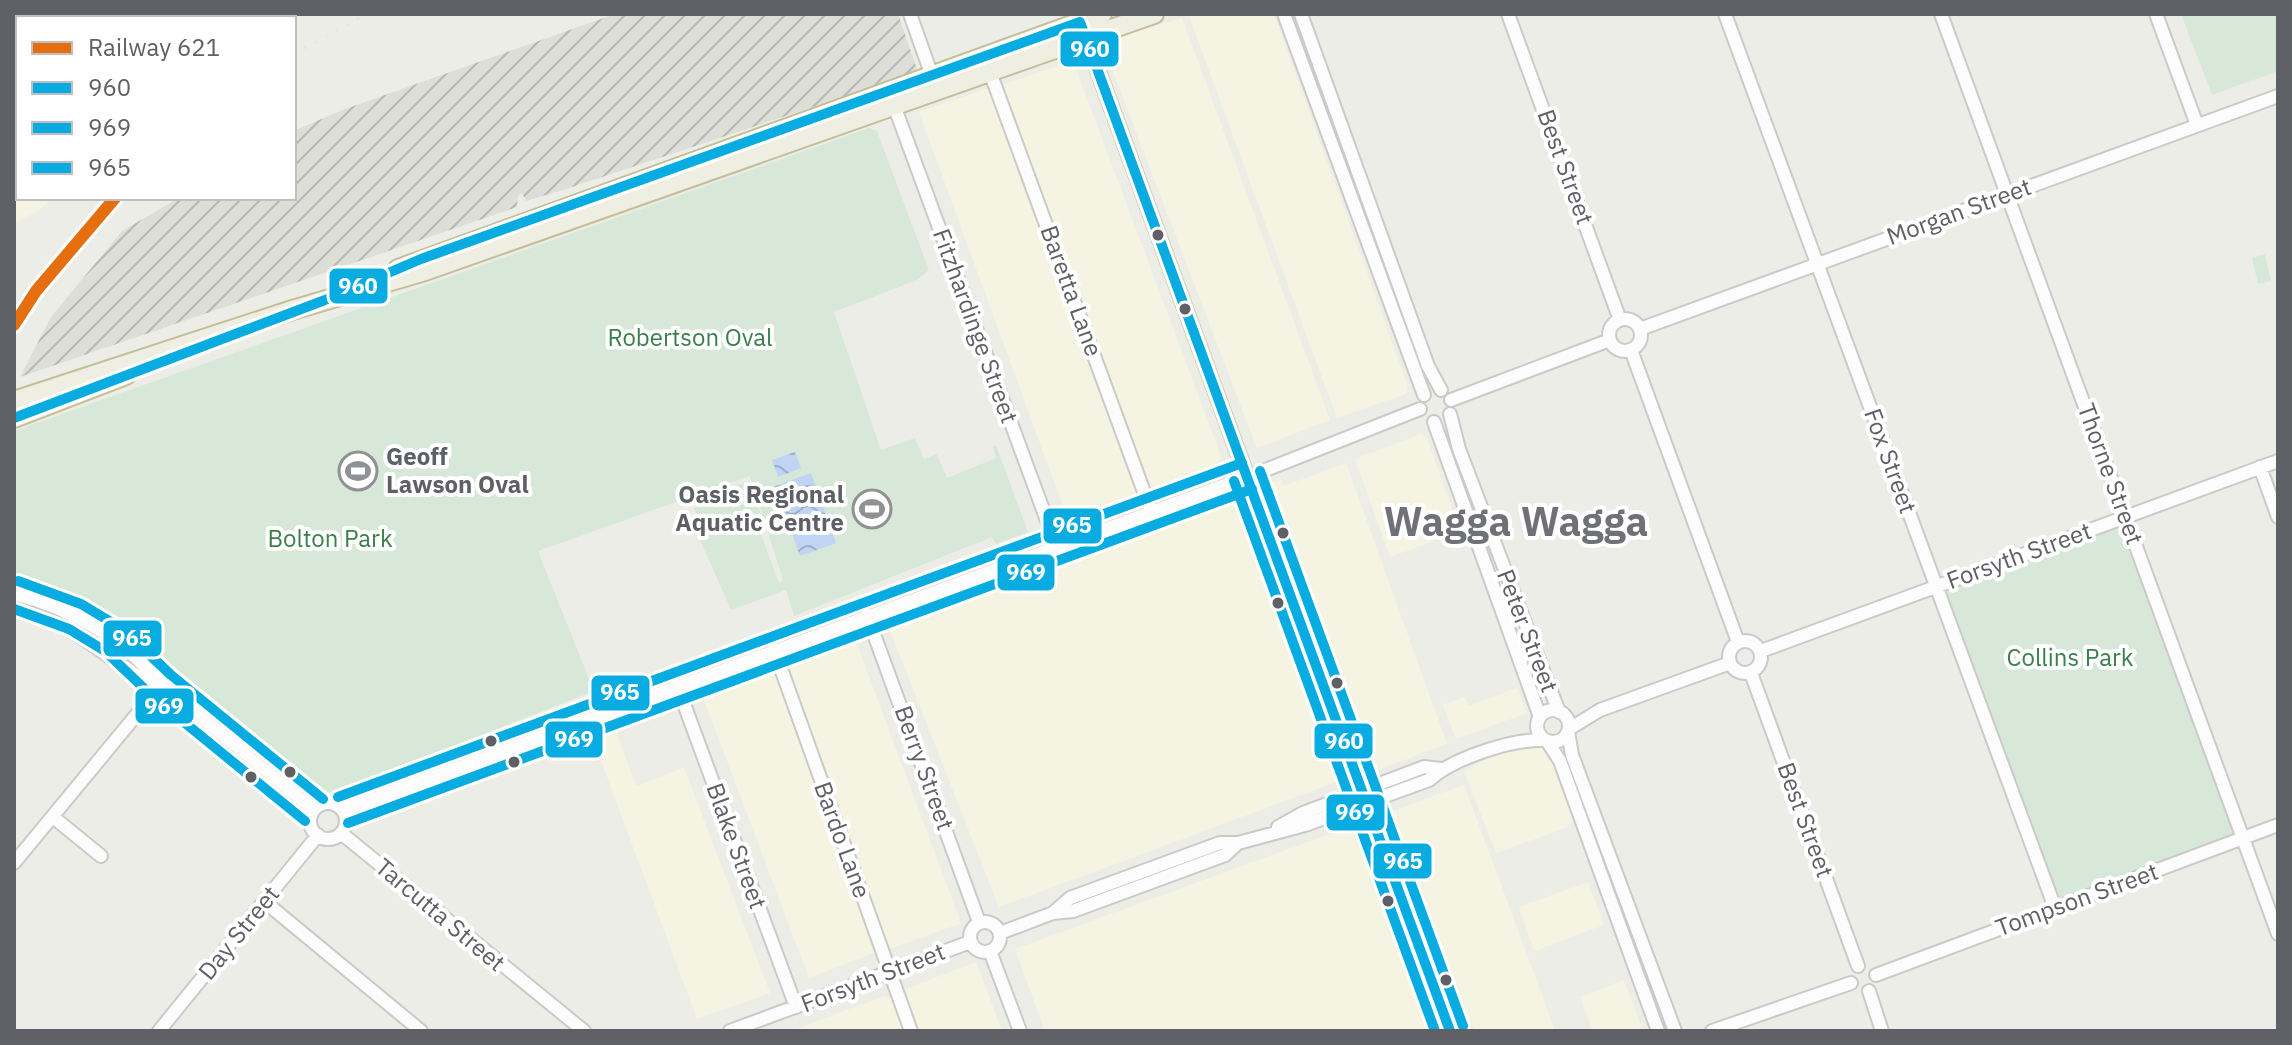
<svg xmlns="http://www.w3.org/2000/svg" width="2292" height="1045" viewBox="0 0 2292 1045" font-family="'IBM Plex Sans',sans-serif">
  <defs>
    <pattern id="industrial-furrows" width="10" height="10" patternUnits="userSpaceOnUse" patternTransform="scale(2)"><rect width="10" height="10" fill="#deded9"/><path d="M-1 1l2-2M0 10L10 0M9 11l2-2" fill="none" stroke="#b7b7b4"/></pattern>
    <pattern id="water-waves" width="16" height="10" patternUnits="userSpaceOnUse" patternTransform="scale(2)"><rect width="16" height="10" fill="#c0d4f4"/><path d="M0 5q4-4 8 0t8 0" fill="none" stroke="#9fafc9"/></pattern>
  </defs>
  <rect width="100%" height="100%" fill="#edede8"/>
  <path fill="#f5f4e2" d="M 1193,14 L 1274,14 L 1408,387 L 1406,394 L 1337,418 L 1189,16 Z
    M 1182,18 L 1330,420 L 1257,448 L 1106,53 L 1113,39 Z
    M 1073,61 L 1221,456 L 1215,467 L 1147,491 L 999,86 Z
    M 992,87 L 1140,493 L 1068,520 L 919,112 Z
    M 14,91 L 18,91 L 18,198 L 52,198 L 38,211 L 14,223 Z
    M 1421,434 L 1426,436 L 1460,531 L 1390,557 L 1355,459 Z
    M 1346,463 L 1447,744 L 1372,772 L 1367,770 L 1266,487 L 1280,477 L 1284,486 Z
    M 1229,499 L 1239,500 L 1336,782 L 999,907 L 889,628 Z
    M 856,642 L 961,923 L 887,950 L 784,667 Z
    M 777,669 L 879,951 L 809,978 L 703,697 Z
    M 1517,688 L 1527,713 L 1456,739 L 1443,705 L 1465,697 L 1469,706 Z
    M 616,731 L 636,786 L 684,768 L 770,993 L 697,1019 L 593,739 Z
    M 1538,742 L 1554,754 L 1576,816 L 1568,827 L 1496,853 L 1464,771 L 1511,745 Z
    M 1464,785 L 1542,995 L 1555,1031 L 1474,1031 L 1393,811 Z
    M 1351,826 L 1427,1031 L 1045,1031 L 1015,949 Z
    M 1588,882 L 1604,925 L 1534,951 L 1519,907 Z
    M 976,962 L 1002,1031 L 916,1031 L 901,991 Z
    M 1624,980 L 1643,1031 L 1593,1031 L 1580,997 Z
    M 884,996 L 894,998 L 905,1031 L 791,1031 Z"/>
  <path fill="url(#industrial-furrows)" d="M 615,14 L 898,14 L 918,72 L 566,189 L 526,201 L 522,193 L 518,196 L 517,207 L 20,377 L 51,317 L 122,231 L 179,198 L 294,198 L 294,132 L 298,129 L 345,109 Z"/>
  <path fill="#d7e8d8" fill-rule="evenodd" d="M 2181,14 L 2278,14 L 2278,71 L 2212,95 Z
    M 869,128 L 877,131 L 929,270 L 917,280 L 834,312 L 881,450 L 915,438 L 924,459 L 937,454 L 947,478 L 996,458 L 993,447 L 996,445 L 1028,532 L 996,544 L 992,537 L 794,616 L 786,590 L 731,610 L 700,540 L 703,530 L 694,508 L 699,506 L 697,500 L 709,495 L 707,491 L 538,551 L 594,691 L 335,792 L 315,791 L 295,783 L 171,676 L 147,645 L 107,615 L 57,589 L 14,580 L 14,431 ZM 750,476 L 783,580 L 779,583 L 758,526 L 764,523 L 749,481 L 723,490 L 721,486 Z
    M 2265,254 L 2271,281 L 2258,284 L 2252,258 Z
    M 2125,517 L 2243,838 L 2055,908 L 1936,586 Z"/>
  <path fill="url(#water-waves)" d="M 795,452 L 801,468 L 778,477 L 772,460 Z
    M 811,473 L 836,543 L 800,556 L 775,486 Z"/>
  <g fill="none" stroke-linecap="round" stroke-linejoin="round">
    <g stroke="#cacac8" stroke-width="16">
      <path id="minor" d="M 910,14 L 932,76
        M 1284,14 L 1424,395
        M 1301,14 L 1428,366 L 1441,390
        M 1508,14 L 1620,320
        M 1725,14 L 2055,908
        M 1941,14 L 2278,934
        M 2156,14 L 2197,125
        M 216,18 L 223,14
        M 990,72 L 1151,511
        M 14,74 L 18,72
        M 895,108 L 1056,545
        M1609 335a16 16 0 1 1 32 0a16 16 0 1 1-32 0Z
        M 1640,329 L 2278,96
        M 1631,350 L 1738,642
        M 1451,400 L 1610,340
        M 1450,414 L 1459,449 L 1559,712
        M 1434,422 L 1540,717
        M 2260,467 L 2278,517
        M 14,594 C 70,608 125,639 161,685 L 314,810
        M 14,608 L 68,628 L 139,677 L 161,685
        M 867,615 L 979,922
        M1729 657a16 16 0 1 1 32 0a16 16 0 1 1-32 0Z
        M 774,649 L 911,1031
        M 1761,651 L 2278,461
        M 1751,673 L 1858,966
        M 677,685 L 796,1007
        M1537 726a16 16 0 1 1 32 0a16 16 0 1 1-32 0Z
        M 1569,729 L 1600,710 L 1730,663
        M 1568,731 L 1572,755 L 1675,1031
        M 1547,741 L 1560,761 L 1658,1031
        M310 821a18 18 0 1 1 36 0a18 18 0 1 1-36 0Z
        M 343,810 L 1268,469 L 1420,409
        M 53,817 L 101,856
        M 1278,827 L 1303,813 L 1424,767 L 1441,769
        M 341,833 L 584,1031
        M 14,863 L 161,685
        M 265,902 L 421,1031
        M 1053,913 L 1070,898 L 1220,843 L 1238,843 L 1305,825 L 1429,780 C 1453,758 1512,739 1545,740
        M970 937a15 15 0 1 1 30 0a15 15 0 1 1-30 0Z
        M 1000,933 L 1053,913 L 1073,911 L 1225,855 L 1238,843
        M 990,951 L 1020,1031
        M 1876,975 L 2278,825
        M 1869,991 L 1882,1031
        M 159,1031 L 318,835
        M 730,1031 L 970,942
        M 1712,1031 L 1851,983"/>
    </g>
    <g stroke="#d3d1b8" stroke-width="18">
      <path id="major" d="M 1086,38 L 1450,1031"/>
    </g>
    <g stroke="#c3be97" stroke-width="22">
      <path id="highway" d="M 398,269 L 1102,14
        M 14,401 L 289,311 L 425,271 L 1154,14
        M 14,418 L 126,375"/>
    </g>
    <use href="#minor" stroke="#fcfcfc" stroke-width="12"/>
    <use href="#major" stroke="#f2f3e9" stroke-width="14"/>
    <use href="#highway" stroke="#efeee2" stroke-width="18"/>
    <path stroke="#e4e4e3" stroke-width="3" stroke-dasharray="2 10" stroke-linecap="butt" d="M 294,54 L 367,14"/>
    <g stroke="#fff" stroke-width="16">
      <path id="bus-1" d="M 14,418 L 325,300 L 421,259 L 1080,22 L 1450,1031"/>
    </g>
    <g stroke="#fff" stroke-width="16">
      <path id="bus-2" d="M 1234,481 L 1435,1031
        M 14,609 L 69,629 L 105,651 L 152,696 L 305,821
        M 348,823 L 1252,489"/>
    </g>
    <g stroke="#fff" stroke-width="16">
      <path id="bus-3" d="M 1260,471 L 1463,1026
        M 18,581 L 81,604 L 121,628 L 171,675 L 323,799
        M 338,797 L 1242,463"/>
    </g>
    <use href="#bus-1" stroke="#09ace1" stroke-width="10"/>
    <use href="#bus-2" stroke="#09ace1" stroke-width="10"/>
    <use href="#bus-3" stroke="#09ace1" stroke-width="10"/>
    <g stroke="#fff" stroke-width="18">
      <path id="rail-1" d="M 14,325 L 36,291 L 115,198"/>
    </g>
    <use href="#rail-1" stroke="#e56e0f" stroke-width="12"/>
  </g>
  <defs>
    <g id="stadium-ring" transform="scale(2)"><circle r="9.5" fill="#fff" stroke="#909193" stroke-width="1.5"/><path d="M0-5a6.5 5 0 1 0 0 10a6.5 5 0 1 0 0-10ZM-3.5-1.8h7v3.6h-7Z" fill="#909193"/></g>
  </defs>
  <g fill-rule="evenodd">
    <use href="#stadium-ring" x="358" y="471"/>
    <use href="#stadium-ring" x="872" y="509"/>
  </g>
  <g fill="#5e6065" stroke="#fff" stroke-width="3">
    <circle cx="1158" cy="235" r="7"/>
    <circle cx="1185" cy="309" r="7"/>
    <circle cx="1283" cy="533" r="7"/>
    <circle cx="1278" cy="603" r="7"/>
    <circle cx="1337" cy="683" r="7"/>
    <circle cx="491" cy="741" r="7"/>
    <circle cx="514" cy="762" r="7"/>
    <circle cx="290" cy="772" r="7"/>
    <circle cx="251" cy="777" r="7"/>
    <circle cx="1388" cy="901" r="7"/>
    <circle cx="1446" cy="980" r="7"/>
  </g>
  <g text-anchor="middle" stroke-width="8" stroke-linejoin="round" paint-order="stroke">
    <g font-size="24" fill="#5e6065" stroke="#fff">
      <text transform="translate(1565 167) rotate(70)" y="8">Best Street</text>
      <text transform="translate(1959 212) rotate(-20)" y="8">Morgan Street</text>
      <text transform="translate(1071 291) rotate(70)" y="8">Baretta Lane</text>
      <text transform="translate(975 326) rotate(70)" y="8">Fitzhardinge Street</text>
      <text transform="translate(1890 461) rotate(70)" y="8">Fox Street</text>
      <text transform="translate(2110 474) rotate(70)" y="8">Thorne Street</text>
      <text transform="translate(2019 556) rotate(-20)" y="8">Forsyth Street</text>
      <text transform="translate(1527 631) rotate(69)" y="8">Peter Street</text>
      <text transform="translate(924 768) rotate(70)" y="8">Berry Street</text>
      <text transform="translate(1805 820) rotate(70)" y="8">Best Street</text>
      <text transform="translate(842 840) rotate(70)" y="8">Bardo Lane</text>
      <text transform="translate(736 846) rotate(70)" y="8">Blake Street</text>
      <text transform="translate(2077 900) rotate(-20)" y="8">Tompson Street</text>
      <text transform="translate(440 915) rotate(40)" y="8">Tarcutta Street</text>
      <text transform="translate(239 933) rotate(-51)" y="8">Day Street</text>
      <text transform="translate(873 978) rotate(-21)" y="8">Forsyth Street</text>
    </g>
    <g font-size="24" fill="#3b804b" stroke="#fff">
      <text x="690" y="346">Robertson Oval</text>
      <text x="330" y="547">Bolton Park</text>
      <text x="2070" y="666">Collins Park</text>
    </g>
    <g font-size="24" font-weight="bold" fill="#5e6065" stroke="#fff" text-anchor="start">
      <text x="386" y="465">Geoff<tspan x="386" dy="28">Lawson Oval</tspan></text>
      <text x="844" y="503" text-anchor="end">Oasis Regional<tspan x="844" dy="28">Aquatic Centre</tspan></text>
    </g>
    <g font-size="40" font-weight="bold" fill="#6f7177" stroke="#fff">
      <text x="1516" y="536">Wagga Wagga</text>
    </g>
  </g>
  <g stroke="#fff" stroke-width="3">
    <rect x="1059" y="30" width="61" height="38" rx="8" fill="#09ace1"/>
    <rect x="328" y="267" width="61" height="38" rx="8" fill="#09ace1"/>
    <rect x="1042" y="507" width="61" height="38" rx="8" fill="#09ace1"/>
    <rect x="996" y="553" width="60" height="39" rx="8" fill="#09ace1"/>
    <rect x="102" y="619" width="61" height="39" rx="8" fill="#09ace1"/>
    <rect x="590" y="674" width="61" height="38" rx="8" fill="#09ace1"/>
    <rect x="134" y="687" width="61" height="38" rx="8" fill="#09ace1"/>
    <rect x="544" y="720" width="60" height="39" rx="8" fill="#09ace1"/>
    <rect x="1313" y="722" width="61" height="38" rx="8" fill="#09ace1"/>
    <rect x="1325" y="793" width="61" height="39" rx="8" fill="#09ace1"/>
    <rect x="1372" y="842" width="61" height="38" rx="8" fill="#09ace1"/>
  </g>
  <g font-size="22" text-anchor="middle" font-weight="bold" fill="#fff">
    <text x="1090" y="57">960</text>
    <text x="358" y="294">960</text>
    <text x="1072" y="533">965</text>
    <text x="1026" y="580">969</text>
    <text x="132" y="646">965</text>
    <text x="620" y="700">965</text>
    <text x="164" y="714">969</text>
    <text x="574" y="747">969</text>
    <text x="1344" y="749">960</text>
    <text x="1355" y="820">969</text>
    <text x="1403" y="869">965</text>
  </g>
  <rect width="2292" height="1045" fill="none" stroke="#5e6065" stroke-width="32"/>
  <rect x="16" y="16" width="280" height="184" fill="#ffffff" stroke="#bfbfc1" stroke-width="2"/>
  <rect x="32" y="42" width="40" height="12" fill="#e56e0f" stroke="#bfbfc1" stroke-width="2"/>
  <text x="88" y="56" font-size="24" fill="#5e6065">Railway 621</text>
  <rect x="32" y="82" width="40" height="12" fill="#09ace1" stroke="#bfbfc1" stroke-width="2"/>
  <text x="88" y="96" font-size="24" fill="#5e6065">960</text>
  <rect x="32" y="122" width="40" height="12" fill="#09ace1" stroke="#bfbfc1" stroke-width="2"/>
  <text x="88" y="136" font-size="24" fill="#5e6065">969</text>
  <rect x="32" y="162" width="40" height="12" fill="#09ace1" stroke="#bfbfc1" stroke-width="2"/>
  <text x="88" y="176" font-size="24" fill="#5e6065">965</text>
</svg>
